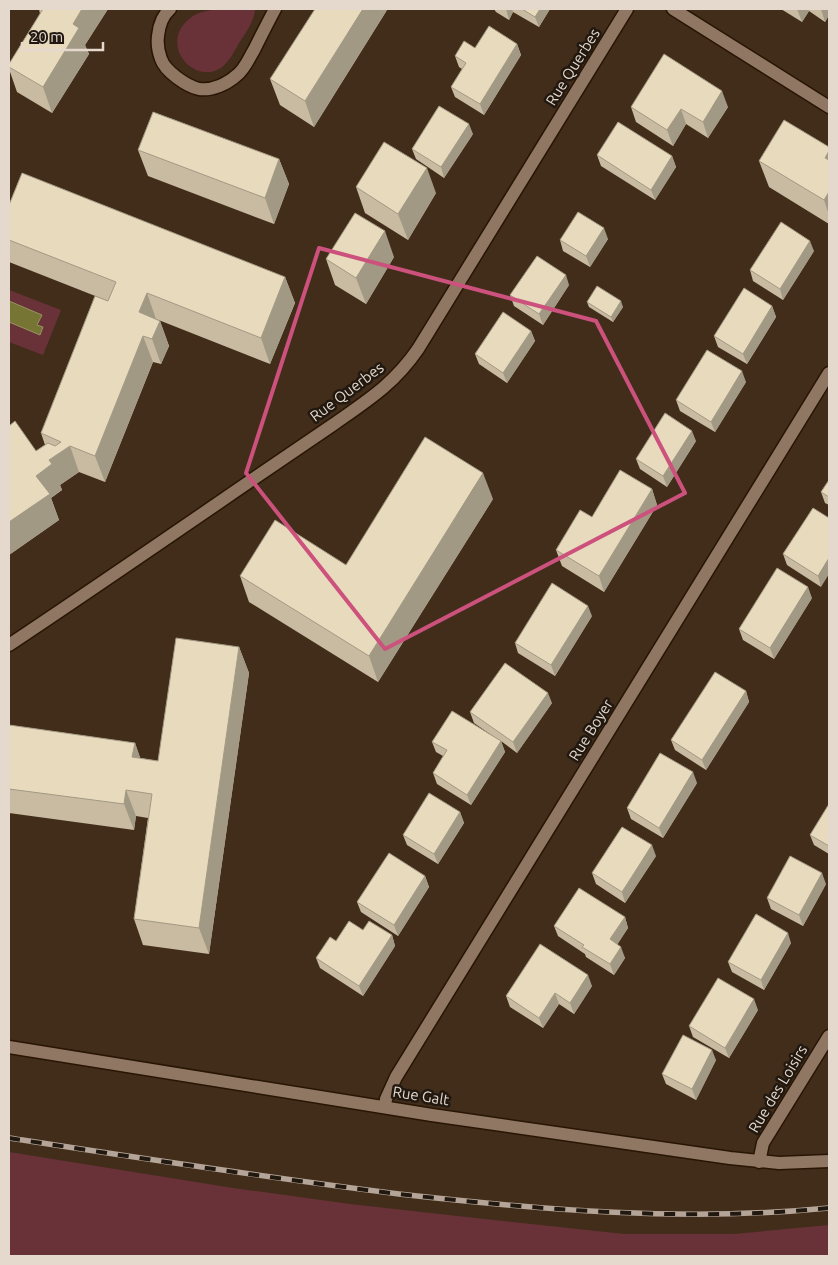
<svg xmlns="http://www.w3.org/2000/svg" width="838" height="1265" viewBox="0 0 838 1265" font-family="Ubuntu,sans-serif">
  <rect width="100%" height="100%" fill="#422d1b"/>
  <path fill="#693238" d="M 215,9 L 255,9 C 254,22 246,32 239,43 C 234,52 229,62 221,68 C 192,86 156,41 193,16 C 199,12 208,11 215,9 Z
    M 9,290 L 61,310 L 43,355 L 9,342 Z
    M 9,1152 L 233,1188 L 350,1204 L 457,1216 L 624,1234 L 734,1234 L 829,1225 L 829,1256 L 9,1256 Z"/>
  <path fill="#767533" stroke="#979361" d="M 9,301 L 42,315 L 37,325 L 43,327 L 40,335 L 9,322 Z"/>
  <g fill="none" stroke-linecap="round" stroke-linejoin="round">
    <g stroke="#281504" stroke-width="15">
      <path id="minor" d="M 170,9 C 162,16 159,26 158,36 C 157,44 158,51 161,59 C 165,71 186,86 199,89 C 212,91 227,84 237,75 C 245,69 249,58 254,50 C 261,36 268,22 275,9
        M 673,9 L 829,107
        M 9,645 C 93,589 176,532 259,475 C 284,458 309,441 334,424 C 368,400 394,384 418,349 L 627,9
        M 9,1047 L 432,1115 L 730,1158 L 779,1163 L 829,1161
        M 385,1107 L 386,1099 L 396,1077 L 829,373
        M 759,1162 L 763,1143 L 829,1036"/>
    </g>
    <use href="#minor" stroke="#8f7763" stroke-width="12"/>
    <g stroke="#b4a598" stroke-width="5.5">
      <path id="rail" d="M 9,1138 C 139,1158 268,1178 399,1194 C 542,1210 686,1222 829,1208"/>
    </g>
    <use href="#rail" stroke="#211810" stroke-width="4" stroke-dasharray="11" stroke-linecap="butt"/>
  </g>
  <path fill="#c8bba2" d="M 39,9 L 108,9 L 85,45 L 89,54 L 52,113 L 17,92 L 9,69 L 9,64 L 40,14 Z
    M 494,9 L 550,9 L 539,27 L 513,12 L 509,20 L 496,12 Z
    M 781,9 L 829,9 L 829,15 L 825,22 L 809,11 L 802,22 Z
    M 387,10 L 314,127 L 280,105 L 270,79 Z
    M 517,44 L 521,55 L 484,115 L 455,97 L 451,87 L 462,69 L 459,67 L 455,56 Z
    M 631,107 L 728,107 L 708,138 L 686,124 L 673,146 L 636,122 Z
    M 473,134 L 444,178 L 416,159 L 412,149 Z
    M 829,147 L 829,224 L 769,187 L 759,161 Z
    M 138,150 L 279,159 L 289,184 L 274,224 L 148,176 Z
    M 597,155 L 672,156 L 676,167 L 655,200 L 601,166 Z
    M 356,187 L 436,193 L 408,240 L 365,213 Z
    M 9,205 L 285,277 L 295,303 L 270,364 L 156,319 L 160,321 L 169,346 L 161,364 L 153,362 L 105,482 L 79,472 L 60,485 L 62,490 L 51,498 L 59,520 L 9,555 L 36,451 L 45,445 L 41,433 L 108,301 L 9,262 Z
    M 608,239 L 590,267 L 563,251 L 560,240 Z
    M 814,251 L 783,300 L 753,281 L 750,270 Z
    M 394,257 L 366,304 L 335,285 L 326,259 Z
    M 569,285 L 543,325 L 514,306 L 510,295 Z
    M 587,302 L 623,307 L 613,322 L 589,307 Z
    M 772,306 L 776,317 L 747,364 L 718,347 L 714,336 Z
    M 531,331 L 535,341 L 507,383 L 479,364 L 475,354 Z
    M 746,382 L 715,432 L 680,411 L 676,400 Z
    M 696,441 L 667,487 L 640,469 L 636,459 Z
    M 829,480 L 829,505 L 825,503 L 821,492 Z
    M 652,489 L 657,505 L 604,592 L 562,566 L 556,550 L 592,517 Z
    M 493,499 L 378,682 L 249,602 L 240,576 L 346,565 Z
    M 813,508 L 821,587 L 787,565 L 783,554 Z
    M 812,598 L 774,659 L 743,640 L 739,629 Z
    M 592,616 L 555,676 L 518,653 L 515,643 Z
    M 239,647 L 249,673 L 209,954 L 143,945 L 134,919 L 148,818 L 136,816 L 134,830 L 9,813 L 9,725 L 135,743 L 140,758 L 158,761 Z
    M 746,691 L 749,702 L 706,770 L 675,750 L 671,740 Z
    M 552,703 L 517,753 L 501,741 L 505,752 L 471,805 L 437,784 L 433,773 L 443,756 L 436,752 L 432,742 L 500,741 L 474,723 L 470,712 Z
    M 697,783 L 663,838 L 631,819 L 627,808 Z
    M 829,804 L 829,854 L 814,845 L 810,835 Z
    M 460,812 L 464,823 L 438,864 L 407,845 L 403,835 Z
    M 656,856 L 625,903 L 596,884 L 592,873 Z
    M 425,876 L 429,887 L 398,936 L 361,912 L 357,902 Z
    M 826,884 L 803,926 L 771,909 L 767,898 Z
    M 625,917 L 628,928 L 617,944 L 625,958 L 614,975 L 586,957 L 585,954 L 558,936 L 554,926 Z
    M 392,935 L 395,946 L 363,996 L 320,968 L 316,958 L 336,941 Z
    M 791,943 L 764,990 L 732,972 L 728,962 Z
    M 592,986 L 574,1014 L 559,1004 L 543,1028 L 510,1007 L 506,996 Z
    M 758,1010 L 729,1058 L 693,1037 L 689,1026 Z
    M 716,1060 L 696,1100 L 666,1084 L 662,1074 Z"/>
  <path fill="#a29984" d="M 82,9 L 108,9 L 85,45 L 89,54 L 52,113 L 43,87 L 73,24 Z
    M 363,9 L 387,9 L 387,10 L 314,127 L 305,101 Z
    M 506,9 L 512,9 L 513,12 L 509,20 Z
    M 540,9 L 550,9 L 539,27 L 535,17 Z
    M 797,9 L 808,9 L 809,11 L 802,22 Z
    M 821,9 L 829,9 L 829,15 L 825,22 Z
    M 517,44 L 521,55 L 484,115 L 480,104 Z
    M 722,91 L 728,107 L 708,138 L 703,122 Z
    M 681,109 L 686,124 L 673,146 L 667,130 Z
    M 469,124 L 473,134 L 444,178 L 441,167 Z
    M 829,151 L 829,169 L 825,158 Z
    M 672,156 L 676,167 L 655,200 L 651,190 Z
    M 279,159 L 289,184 L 274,224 L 265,198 Z
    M 427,168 L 436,193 L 408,240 L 398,214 Z
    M 829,192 L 829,215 L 824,200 Z
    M 604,228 L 608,239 L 590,267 L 586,256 Z
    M 385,231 L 394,257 L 366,304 L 356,278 Z
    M 810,241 L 814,251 L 783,300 L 780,289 Z
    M 566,275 L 569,285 L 543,325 L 539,314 Z
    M 285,277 L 295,303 L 270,364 L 261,338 Z
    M 147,293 L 156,319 L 149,338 L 139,312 Z
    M 621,301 L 623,307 L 613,322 L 611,317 Z
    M 772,306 L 776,317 L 747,364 L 743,354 Z
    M 160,321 L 169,346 L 161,364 L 152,339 Z
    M 531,331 L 535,341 L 507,383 L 503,373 Z
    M 143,336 L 153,362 L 105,482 L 95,456 Z
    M 742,371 L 746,382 L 715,432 L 711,422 Z
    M 692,431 L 696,441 L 667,487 L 663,476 Z
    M 70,446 L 79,472 L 60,485 L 62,490 L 51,498 L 59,520 L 9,555 L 9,522 L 36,476 L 49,460 Z
    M 483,473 L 493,499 L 378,682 L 369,656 Z
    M 652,489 L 657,505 L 604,592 L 599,576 Z
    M 829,558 L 829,574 L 821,587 L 818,576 Z
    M 808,587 L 812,598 L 774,659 L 770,648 Z
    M 588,606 L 592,616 L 555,676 L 551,665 Z
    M 239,647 L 249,673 L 209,954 L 199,928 Z
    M 746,691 L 749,702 L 706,770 L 702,760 Z
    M 548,693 L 552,703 L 517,753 L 513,742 Z
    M 501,741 L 505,752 L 471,805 L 467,795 Z
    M 135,743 L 144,768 L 132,757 Z
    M 693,772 L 697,783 L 663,838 L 659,828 Z
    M 126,790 L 136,816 L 134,830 L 124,804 Z
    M 460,812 L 464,823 L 438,864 L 434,854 Z
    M 652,845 L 656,856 L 625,903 L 622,892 Z
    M 822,873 L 826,884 L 803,926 L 799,915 Z
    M 425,876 L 429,887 L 398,936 L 394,925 Z
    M 625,917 L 628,928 L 614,950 L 610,939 Z
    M 788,933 L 791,943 L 764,990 L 761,980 Z
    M 392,935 L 395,946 L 363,996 L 359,986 Z
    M 621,947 L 625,958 L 614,975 L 610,964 Z
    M 588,975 L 592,986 L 574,1014 L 570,1003 Z
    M 555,993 L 559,1004 L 543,1028 L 539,1018 Z
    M 754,999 L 758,1010 L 729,1058 L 725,1048 Z
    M 712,1050 L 716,1060 L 696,1100 L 692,1089 Z"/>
  <path fill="#e8dabc" stroke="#a29984" d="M 43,9 L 82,9 L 73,24 L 79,28 L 43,87 L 9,67 L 9,64 Z
    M 315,9 L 363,9 L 305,101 L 270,79 Z
    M 522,9 L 540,9 L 535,17 Z
    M 489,26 L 517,44 L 480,104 L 451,87 L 466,63 L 455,56 L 464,41 L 475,48 Z
    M 664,54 L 722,91 L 703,122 L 681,109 L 667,130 L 631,107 Z
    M 439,106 L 469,124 L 441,167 L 412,149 Z
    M 153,112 L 279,159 L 265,198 L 138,150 Z
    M 784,120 L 829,147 L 829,151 L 825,158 L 829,160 L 829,192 L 824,200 L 759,161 Z
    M 618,122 L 672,156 L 651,190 L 597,155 Z
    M 384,142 L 427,168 L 398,214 L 356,187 Z
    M 22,173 L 285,277 L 261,338 L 147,293 L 139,312 L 160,321 L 152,339 L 143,336 L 95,456 L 70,446 L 49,460 L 52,464 L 36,476 L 50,494 L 9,522 L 9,426 L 15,421 L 36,451 L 48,443 L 55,446 L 61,442 L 41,433 L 95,296 L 108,301 L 116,282 L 9,240 L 9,205 Z
    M 578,212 L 604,228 L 586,256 L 560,240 Z
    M 355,213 L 385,231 L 356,278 L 326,259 Z
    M 781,222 L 810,241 L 780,289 L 750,270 Z
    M 537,256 L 566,275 L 539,314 L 510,295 Z
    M 597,286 L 621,301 L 611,317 L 587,302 Z
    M 744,288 L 772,306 L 743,354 L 714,336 Z
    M 503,312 L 531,331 L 503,373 L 475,354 Z
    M 707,350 L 742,371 L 711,422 L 676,400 Z
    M 665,413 L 692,431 L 663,476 L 636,459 Z
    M 425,437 L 483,473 L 369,656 L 240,576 L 275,520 L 346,565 Z
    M 620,470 L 652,489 L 599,576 L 556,550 L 580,510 L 592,517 Z
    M 829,480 L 829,497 L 821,492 Z
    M 813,508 L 829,518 L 829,558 L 818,576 L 783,554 Z
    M 777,568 L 808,587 L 770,648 L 739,629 Z
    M 552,583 L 588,606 L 551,665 L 515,643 Z
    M 176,638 L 239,647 L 199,928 L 134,919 L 152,794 L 126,790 L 124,804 L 9,789 L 9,725 L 135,743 L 132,757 L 158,761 Z
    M 505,663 L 548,693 L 513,742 L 470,712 Z
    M 715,672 L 746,691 L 702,760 L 671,740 Z
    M 452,711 L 501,741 L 467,795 L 433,773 L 447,750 L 432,742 Z
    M 660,753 L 693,772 L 659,828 L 627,808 Z
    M 429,793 L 460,812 L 434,854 L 403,835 Z
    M 829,804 L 829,846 L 810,835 Z
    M 622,827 L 652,845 L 622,892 L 592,873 Z
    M 389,853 L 425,876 L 394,925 L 357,902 Z
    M 790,856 L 822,873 L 799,915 L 767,898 Z
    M 579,888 L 625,917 L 610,939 L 621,947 L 610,964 L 582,947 L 584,945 L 554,926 Z
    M 756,914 L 788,933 L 761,980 L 728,962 Z
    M 349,921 L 363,930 L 369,921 L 392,935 L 359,986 L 316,958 L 330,937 L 336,941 Z
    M 540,944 L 588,975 L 570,1003 L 555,993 L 539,1018 L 506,996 Z
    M 718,978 L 754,999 L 725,1048 L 689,1026 Z
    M 683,1035 L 712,1050 L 692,1089 L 662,1074 Z"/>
  <path fill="none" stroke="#cc527d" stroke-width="4" stroke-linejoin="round" d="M 319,248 L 596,321 L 685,493 L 385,649 L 246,473 Z"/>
  <g text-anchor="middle" stroke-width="5" stroke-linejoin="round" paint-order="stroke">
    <g font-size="15" fill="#e5d8cd" stroke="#211810">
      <text transform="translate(573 67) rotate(-58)" y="5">Rue Querbes</text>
      <text transform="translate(347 392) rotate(-37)" y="5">Rue Querbes</text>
      <text transform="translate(591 730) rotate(-58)" y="5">Rue Boyer</text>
      <text transform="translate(778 1089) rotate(-59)" y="5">Rue des Loisirs</text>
      <text transform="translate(421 1096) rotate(9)" y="5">Rue Galt</text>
    </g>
  </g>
  <rect width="838" height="1265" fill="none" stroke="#e5d8cd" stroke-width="20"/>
  <path d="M22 42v8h81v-8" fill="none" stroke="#e5d8cd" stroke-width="2.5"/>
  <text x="30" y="42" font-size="15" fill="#e5d8cd" stroke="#211810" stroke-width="4" paint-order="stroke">20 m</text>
</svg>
